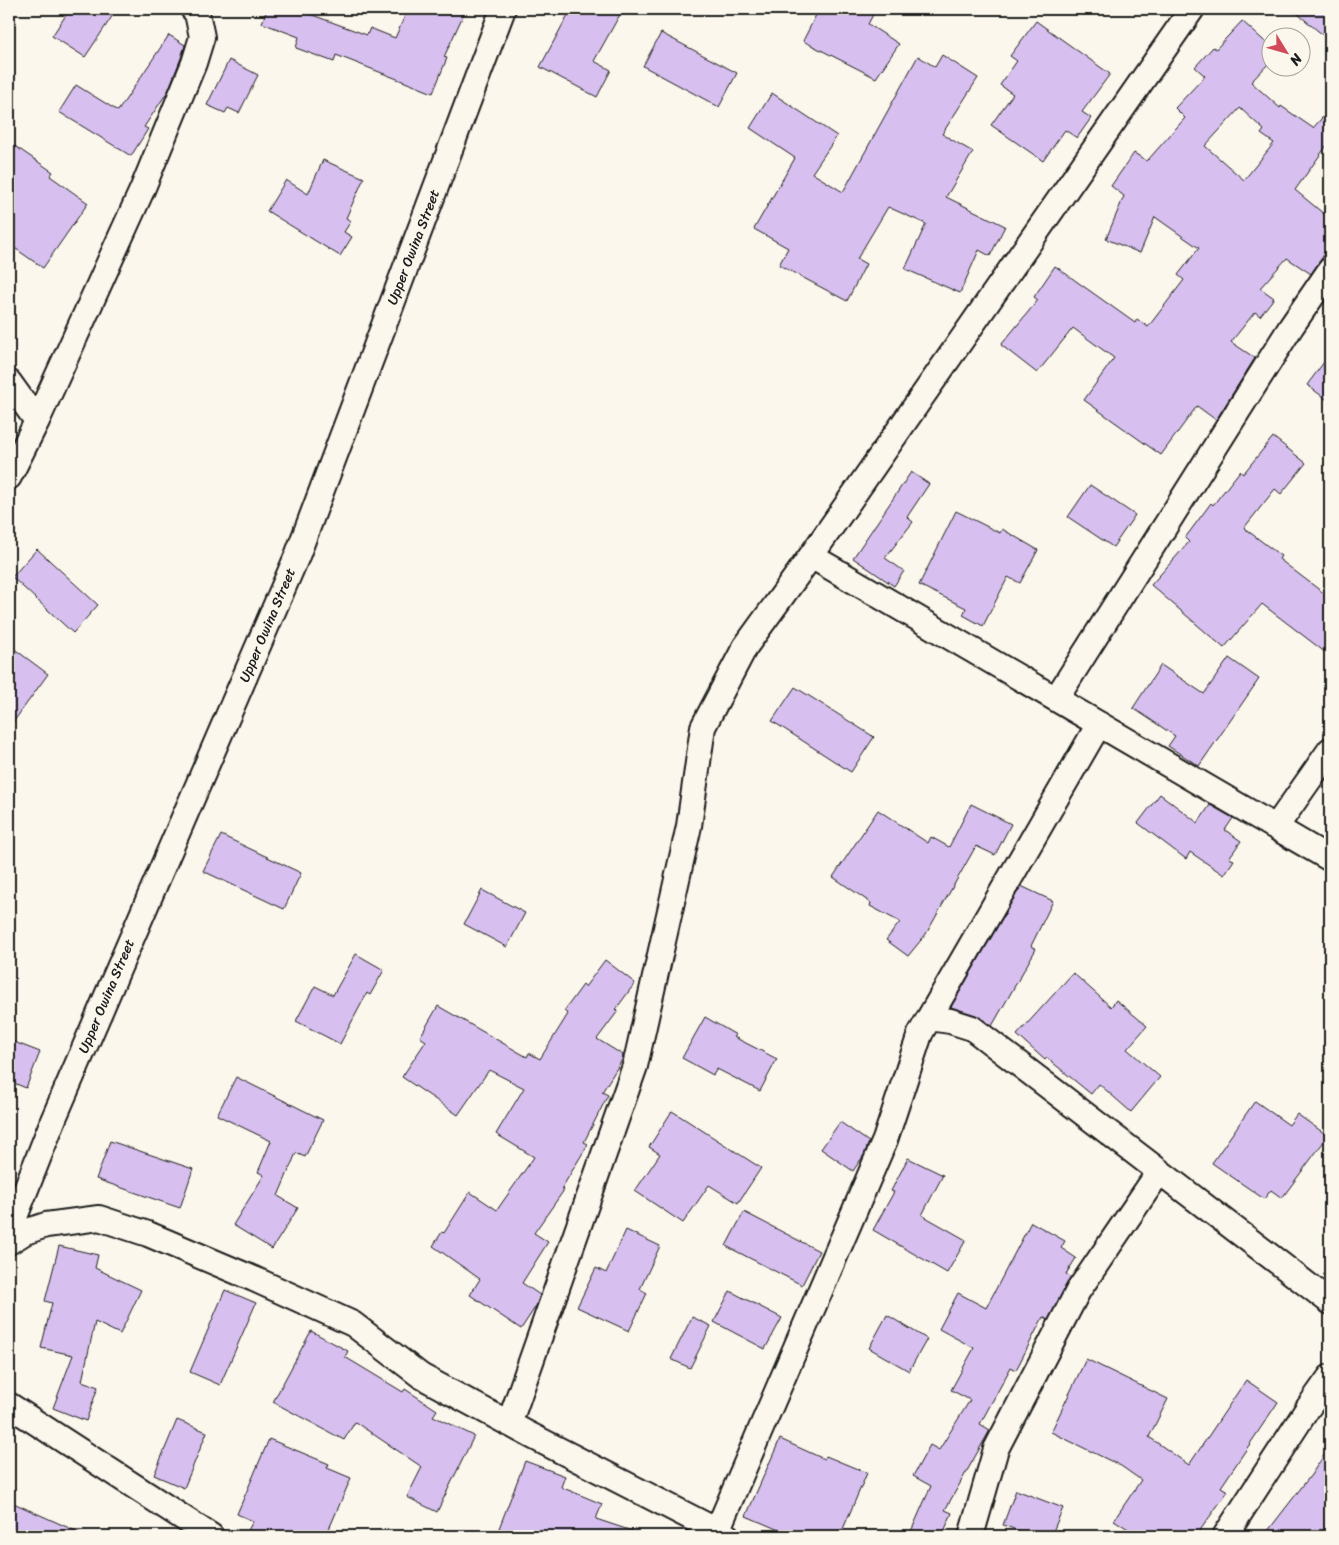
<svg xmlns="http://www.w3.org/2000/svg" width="1339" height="1545" viewBox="0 0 1339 1545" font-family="Sriracha,sans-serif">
  <rect width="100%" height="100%" fill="#fbf7ec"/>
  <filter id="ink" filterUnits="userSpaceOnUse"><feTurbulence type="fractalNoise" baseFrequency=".02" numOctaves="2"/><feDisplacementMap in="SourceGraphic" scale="10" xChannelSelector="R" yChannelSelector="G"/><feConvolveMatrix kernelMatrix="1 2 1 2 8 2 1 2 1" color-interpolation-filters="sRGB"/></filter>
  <g filter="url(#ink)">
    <path fill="#d7c0f0" stroke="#1c1c1c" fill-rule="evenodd" d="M 70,9 L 117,9 L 85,57 L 52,36 Z
      M 267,9 L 296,9 L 367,35 L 370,28 L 395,38 L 408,9 L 466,9 L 444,57 L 447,58 L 433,93 L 336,55 L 334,62 L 296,48 L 299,37 L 262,23 Z
      M 571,9 L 623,9 L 594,61 L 611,70 L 597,97 L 540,67 Z
      M 819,9 L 876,9 L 868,24 L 899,44 L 876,78 L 803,41 Z
      M 1292,9 L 1330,9 L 1330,41 Z
      M 1036,21 L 1110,74 L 1082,112 L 1091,118 L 1077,138 L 1065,130 L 1043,161 L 991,125 L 1013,94 L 1000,85 L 1017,61 L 1010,56 Z
      M 1242,21 L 1272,48 L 1272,60 L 1251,82 L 1280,108 L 1281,106 L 1313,128 L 1330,109 L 1330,141 L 1295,190 L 1330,219 L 1330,246 L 1311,274 L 1287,258 L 1260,288 L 1274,298 L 1260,316 L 1255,312 L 1231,342 L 1255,358 L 1216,420 L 1197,406 L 1161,455 L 1084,400 L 1114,358 L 1073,328 L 1037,373 L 1001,345 L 1038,300 L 1034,297 L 1055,266 L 1135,323 L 1137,319 L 1148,327 L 1184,280 L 1178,275 L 1199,248 L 1155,217 L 1140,253 L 1106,239 L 1124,196 L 1111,186 L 1134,153 L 1147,161 L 1185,118 L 1175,108 L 1205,76 L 1195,67 L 1213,47 L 1216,49 ZM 1240,108 L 1264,130 L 1261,134 L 1274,143 L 1244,180 L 1205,146 Z
      M 661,33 L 737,73 L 719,107 L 643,66 Z
      M 169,35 L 185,45 L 181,58 L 168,91 L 144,127 L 148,129 L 131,156 L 59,112 L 76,85 L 118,111 Z
      M 942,55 L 978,78 L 942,134 L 973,152 L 946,197 L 1005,226 L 990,256 L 979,250 L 960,293 L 905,269 L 926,224 L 888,207 L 857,259 L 866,264 L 847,301 L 779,265 L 788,248 L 754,229 L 795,158 L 750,128 L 772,93 L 837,136 L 812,173 L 843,192 L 918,56 L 935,67 Z
      M 229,60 L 258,75 L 239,113 L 228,108 L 225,113 L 207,105 Z
      M 9,142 L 53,172 L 50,176 L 88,203 L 43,268 L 9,244 Z
      M 323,160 L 364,178 L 346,218 L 351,221 L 344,232 L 352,237 L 340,256 L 267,211 L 286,180 L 308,194 Z
      M 1330,354 L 1330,402 L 1307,385 Z
      M 1273,437 L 1306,463 L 1281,494 L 1275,489 L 1244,528 L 1281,556 L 1279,559 L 1330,598 L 1330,656 L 1262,604 L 1224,648 L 1151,585 L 1189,542 L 1185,538 L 1211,503 L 1213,505 L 1240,471 L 1243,474 Z
      M 911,472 L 929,484 L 907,517 L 913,522 L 885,558 L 904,571 L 894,586 L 853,558 Z
      M 1090,485 L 1135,515 L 1113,547 L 1068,517 Z
      M 956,511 L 1000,533 L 1002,529 L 1038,550 L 1020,583 L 1008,577 L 983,626 L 963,615 L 966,608 L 919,585 Z
      M 37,549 L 98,605 L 73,633 L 12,577 Z
      M 9,645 L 48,674 L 9,728 Z
      M 1229,658 L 1259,679 L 1199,766 L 1168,746 L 1175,736 L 1133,708 L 1161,665 L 1204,694 Z
      M 795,687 L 874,737 L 851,772 L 772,721 Z
      M 1160,794 L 1198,823 L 1210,805 L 1233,818 L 1225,830 L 1241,841 L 1229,858 L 1234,860 L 1224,875 L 1190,852 L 1186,859 L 1138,823 Z
      M 971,804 L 1011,824 L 995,855 L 976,846 L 926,934 L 908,956 L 886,940 L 900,922 L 870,906 L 871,903 L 833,877 L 878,810 L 928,843 L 931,837 L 949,847 Z
      M 221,835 L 301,873 L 284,909 L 203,871 Z
      M 1021,886 L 1053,901 L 1031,946 L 1036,949 L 992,1026 L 976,1015 L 951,1007 Z
      M 482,890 L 525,913 L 507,947 L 464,924 Z
      M 356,954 L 384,970 L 370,995 L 367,993 L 340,1044 L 296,1021 L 315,986 L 333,995 Z
      M 605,960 L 635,983 L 616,1009 L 618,1011 L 597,1039 L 623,1055 L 622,1060 L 602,1092 L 608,1095 L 584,1142 L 588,1144 L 562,1188 L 564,1190 L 534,1233 L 548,1242 L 522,1283 L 540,1295 L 536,1306 L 521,1329 L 470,1295 L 480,1279 L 433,1246 L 442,1232 L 444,1233 L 470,1192 L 497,1210 L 534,1157 L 496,1134 L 524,1088 L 489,1070 L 458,1115 L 402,1077 L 426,1041 L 420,1037 L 438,1006 L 527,1057 L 529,1053 L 540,1059 L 568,1014 L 564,1011 L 583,985 L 585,987 Z
      M 1073,973 L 1111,1007 L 1116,1000 L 1147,1026 L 1127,1049 L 1160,1077 L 1131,1112 L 1099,1084 L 1091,1094 L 1047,1058 L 1045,1060 L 1017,1035 Z
      M 705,1017 L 736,1035 L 734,1037 L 777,1059 L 760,1091 L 717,1069 L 713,1075 L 682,1058 Z
      M 9,1040 L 40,1052 L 26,1088 L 9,1081 Z
      M 236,1077 L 323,1120 L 305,1157 L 296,1153 L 278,1196 L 298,1208 L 272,1249 L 233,1225 L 264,1175 L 258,1172 L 271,1141 L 217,1115 Z
      M 1255,1101 L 1289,1125 L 1297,1114 L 1328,1136 L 1282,1198 L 1271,1190 L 1264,1199 L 1212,1163 Z
      M 672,1111 L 761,1168 L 738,1203 L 709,1185 L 683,1223 L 635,1191 L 660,1154 L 649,1147 Z
      M 840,1122 L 869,1142 L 864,1155 L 853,1171 L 821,1149 Z
      M 110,1141 L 193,1169 L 180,1208 L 96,1179 Z
      M 908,1158 L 943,1175 L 922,1215 L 966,1240 L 947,1273 L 873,1230 L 894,1192 L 891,1191 Z
      M 744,1212 L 819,1251 L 802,1285 L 726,1246 Z
      M 1031,1222 L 1065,1241 L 1061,1248 L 1076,1258 L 1066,1274 L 1071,1277 L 1048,1320 L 1043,1317 L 1016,1370 L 1011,1367 L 980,1424 L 990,1430 L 945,1510 L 952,1513 L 942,1536 L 909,1536 L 931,1486 L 913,1476 L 930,1445 L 939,1450 L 970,1400 L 951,1390 L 974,1348 L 939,1329 L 958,1293 L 986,1308 Z
      M 626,1230 L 660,1246 L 640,1289 L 647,1293 L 629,1331 L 577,1307 L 596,1268 L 606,1273 Z
      M 59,1246 L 98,1255 L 95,1268 L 141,1290 L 120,1334 L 95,1322 L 82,1381 L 98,1387 L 86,1421 L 53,1408 L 73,1355 L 41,1348 L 52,1303 L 45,1301 Z
      M 225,1290 L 256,1303 L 220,1385 L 190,1372 Z
      M 730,1291 L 782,1318 L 765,1349 L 714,1322 Z
      M 887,1315 L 927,1339 L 909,1371 L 869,1348 Z
      M 692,1317 L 711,1326 L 690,1368 L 671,1359 Z
      M 311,1331 L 348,1351 L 345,1357 L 403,1392 L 405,1389 L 437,1410 L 433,1416 L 474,1436 L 437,1512 L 407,1497 L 422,1467 L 355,1422 L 344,1440 L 273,1402 Z
      M 1086,1359 L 1168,1399 L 1149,1437 L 1189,1465 L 1246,1380 L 1278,1402 L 1221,1487 L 1228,1491 L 1196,1536 L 1139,1536 L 1114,1520 L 1141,1480 L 1121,1466 L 1051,1432 Z
      M 177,1420 L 207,1432 L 184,1488 L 154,1475 Z
      M 269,1439 L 329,1464 L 327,1468 L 351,1478 L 326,1536 L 245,1536 L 253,1521 L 237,1514 Z
      M 780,1439 L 824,1459 L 826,1456 L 867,1473 L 840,1536 L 793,1536 L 746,1516 Z
      M 1330,1446 L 1330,1536 L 1264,1536 L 1311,1475 Z
      M 525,1461 L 565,1476 L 561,1487 L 602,1504 L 596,1519 L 638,1533 L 638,1536 L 496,1536 Z
      M 1016,1490 L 1063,1508 L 1051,1536 L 1033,1536 L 1003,1525 Z
      M 9,1501 L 87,1536 L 9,1536 Z"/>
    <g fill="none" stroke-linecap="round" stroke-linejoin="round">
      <g stroke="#1c1c1c" stroke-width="28">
        <path id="minor" d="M 9,382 L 37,421
          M 9,477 L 37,421 L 142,190 L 194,63 L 202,37 L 197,13 L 193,9
          M 811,556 L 1330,859
          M 1056,699 L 1291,327 L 1330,270
          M 1276,827 L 1330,750
          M 929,1018 L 1099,724
          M 9,1232 L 54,1118 L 297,556 L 503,9
          M 9,1242 L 25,1232 L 46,1225 L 99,1218 L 148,1234 L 254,1279 L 353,1324 L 421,1376 L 530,1435 L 727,1536
          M 9,1405 L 211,1536
          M 509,1424 L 635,1066 L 689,826 L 703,727 L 745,647 L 811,556 L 1192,9
          M 717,1531 L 885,1140 L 920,1034 L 929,1018 L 950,1021 L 972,1028 L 1330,1302
          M 971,1536 L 996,1449 L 1078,1291 L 1159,1172
          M 1225,1536 L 1308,1408 L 1330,1377"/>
      </g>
      <use href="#minor" stroke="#fbf7ec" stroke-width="24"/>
    </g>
  </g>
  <g text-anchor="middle" stroke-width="5" stroke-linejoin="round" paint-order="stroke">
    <g font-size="14" fill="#1c1c1c" stroke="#fbf7ec">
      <text transform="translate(413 247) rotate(-69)" y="5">Upper Owina Street</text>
      <text transform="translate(267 625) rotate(-67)" y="5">Upper Owina Street</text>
      <text transform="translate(106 996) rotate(-67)" y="5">Upper Owina Street</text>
    </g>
  </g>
  <rect width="1339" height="1545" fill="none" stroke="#fbf7ec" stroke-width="30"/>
  <rect x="15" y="15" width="1309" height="1515" fill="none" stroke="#1c1c1c" stroke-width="2" filter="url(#ink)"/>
  <g transform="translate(1286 52) rotate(127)"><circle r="24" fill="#fbf7ec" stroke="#a29f99"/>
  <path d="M0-4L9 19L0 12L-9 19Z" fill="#d1495b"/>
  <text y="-8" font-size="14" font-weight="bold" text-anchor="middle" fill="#1c1c1c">N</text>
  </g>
</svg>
